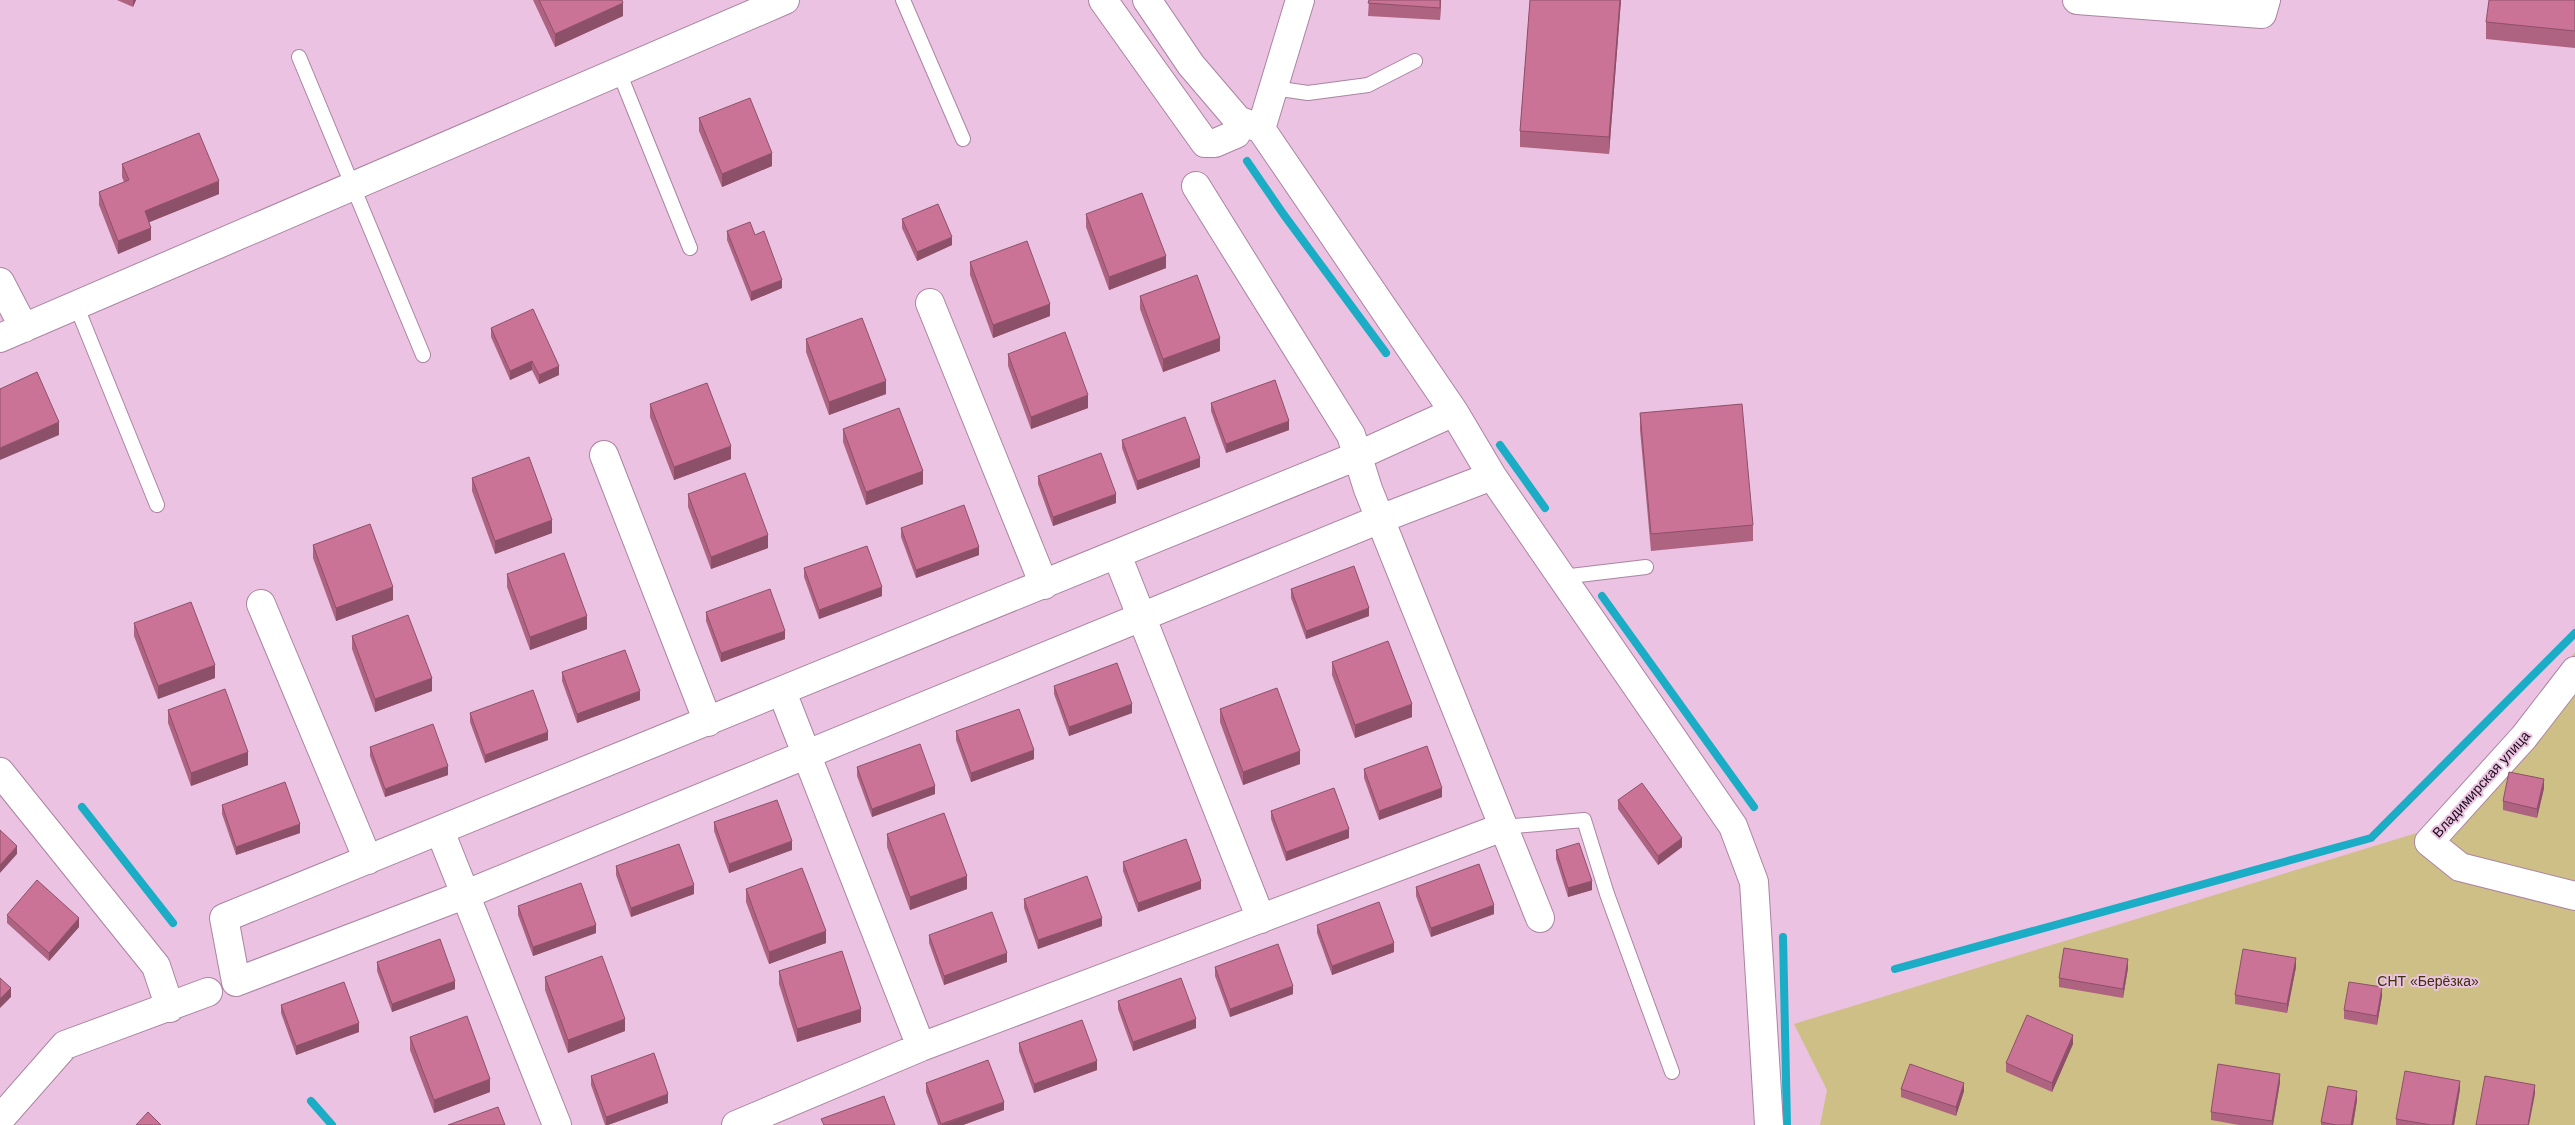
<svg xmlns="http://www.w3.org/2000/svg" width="2575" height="1125" viewBox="0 0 2575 1125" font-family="Arial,sans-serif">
  <rect width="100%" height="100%" fill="#ebc2e1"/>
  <path fill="#cebf87" d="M 2575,652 L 2575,1125 L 1820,1125 L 1827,1090 L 1794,1024 L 2433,828 Z"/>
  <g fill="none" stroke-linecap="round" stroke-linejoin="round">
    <path stroke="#1bacc6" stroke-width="8" d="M 1247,161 L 1284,215 L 1386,353
      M 1500,445 L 1545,508
      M 1602,596 L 1754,807
      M 82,807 L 173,923
      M 1783,937 L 1787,1125
      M 1895,969 L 2371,838 L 2575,633
      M 311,1101 L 332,1125"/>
    <g stroke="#ab84a2" stroke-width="16">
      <path id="service" d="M 903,0 L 963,139
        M 299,57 L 423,355
        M 619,72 L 690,248
        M 1274,88 L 1308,93 L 1368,85 L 1415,61
        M 76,305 L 157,505
        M 1562,577 L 1646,567
        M 1503,827 L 1584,820 L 1607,894 L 1672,1072"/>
    </g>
    <g stroke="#ab84a2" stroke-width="30">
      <path id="minor" d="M 1103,0 L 1205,143 L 1215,143 L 1236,134 L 1238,120 L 1261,129 L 1454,412 L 1492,476 L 1733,826 L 1754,882 L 1769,1125
        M 1147,0 L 1191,65 L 1238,120
        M 2077,0 L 2262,14 L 2266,0
        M 1261,129 L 1300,0
        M 1196,186 L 1351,435 L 1368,489 L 1540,918
        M 0,282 L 24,328
        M 930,303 L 1044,585
        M 0,338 L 785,0
        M 1454,412 L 1357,456 L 224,918 L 236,982 L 464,895 L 1380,519 L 1492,476
        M 604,455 L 708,722
        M 1117,555 L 1261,919
        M 261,604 L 368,860
        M 2575,671 L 2524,737 L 2429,842 L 2460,867 L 2575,896
        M 782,692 L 921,1047
        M 0,772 L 156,966 L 170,1008
        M 440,831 L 557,1125
        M 0,1119 L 65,1045 L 208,992
        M 736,1125 L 921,1047 L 1503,827"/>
    </g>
    <use href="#service" stroke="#fff" stroke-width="14"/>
    <use href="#minor" stroke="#fff" stroke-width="28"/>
  </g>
  <path fill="#ae6381" d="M 117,0 L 136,0 L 133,7 Z
    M 533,0 L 622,0 L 623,16 L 555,47 Z
    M 1369,0 L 1441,0 L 1440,20 L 1368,16 Z
    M 1530,0 L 1621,0 L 1609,154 L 1520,147 L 1520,131 Z
    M 2575,0 L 2575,48 L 2486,39 L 2486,22 Z
    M 699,118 L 772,166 L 722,187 L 699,131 Z
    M 122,164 L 219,194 L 149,222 L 151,240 L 118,254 L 99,205 L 99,192 L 124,182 L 122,177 Z
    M 1086,214 L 1166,268 L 1109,290 L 1086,227 Z
    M 902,219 L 952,245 L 917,261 L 902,228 Z
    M 727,231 L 755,235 L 782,288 L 751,301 L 727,240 Z
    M 970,262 L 1050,316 L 993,338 L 970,275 Z
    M 1140,296 L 1220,351 L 1163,372 L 1140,309 Z
    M 491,328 L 559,375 L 539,384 L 532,370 L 510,380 L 491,337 Z
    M 806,339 L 886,394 L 829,415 L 806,352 Z
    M 1008,354 L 1088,408 L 1031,429 L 1008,366 Z
    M 1211,403 L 1289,430 L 1226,453 L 1211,411 Z
    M 650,404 L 731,459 L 674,480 L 650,417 Z
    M 1640,413 L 1753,525 L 1753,541 L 1651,551 L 1640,430 Z
    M 843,429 L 923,484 L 866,505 L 843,442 Z
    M 1122,440 L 1200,467 L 1137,490 L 1122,448 Z
    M 1038,476 L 1116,503 L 1053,526 L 1038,484 Z
    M 472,478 L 552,533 L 495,554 L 472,491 Z
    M 688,494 L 768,548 L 711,569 L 688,507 Z
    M 901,528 L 979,555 L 916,578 L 901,537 Z
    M 313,545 L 393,600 L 336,621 L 313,558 Z
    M 804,568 L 882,596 L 819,619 L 804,577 Z
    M 507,574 L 587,629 L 530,650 L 507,587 Z
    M 1291,589 L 1369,616 L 1306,639 L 1291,598 Z
    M 706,612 L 785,639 L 721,662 L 706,621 Z
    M 134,623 L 215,678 L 158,699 L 134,636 Z
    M 352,636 L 432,691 L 375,712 L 352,649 Z
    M 1332,662 L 1412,717 L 1355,738 L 1332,675 Z
    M 562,672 L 640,700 L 577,723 L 562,681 Z
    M 1054,686 L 1132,713 L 1069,736 L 1054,694 Z
    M 1220,709 L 1300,764 L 1243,785 L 1220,722 Z
    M 168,710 L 248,765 L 191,786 L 168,723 Z
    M 470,713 L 548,740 L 485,763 L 470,722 Z
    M 956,731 L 1034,759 L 971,782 L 956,740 Z
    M 370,747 L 448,775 L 385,797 L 370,756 Z
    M 857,767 L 935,794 L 872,817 L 857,776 Z
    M 1364,769 L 1442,797 L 1379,820 L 1364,778 Z
    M 2544,788 L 2537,818 L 2503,810 L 2503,801 Z
    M 1618,800 L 1682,847 L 1658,865 L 1618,809 Z
    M 222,805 L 300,833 L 236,855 L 222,814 Z
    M 1271,811 L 1349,838 L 1286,861 L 1271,819 Z
    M 714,822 L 792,850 L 729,873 L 714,831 Z
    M 887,834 L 967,889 L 910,910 L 887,847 Z
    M 1556,850 L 1592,890 L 1568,897 L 1556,859 Z
    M 1123,862 L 1201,889 L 1138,912 L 1123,871 Z
    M 616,866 L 694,894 L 631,917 L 616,875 Z
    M 1416,887 L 1494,914 L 1431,937 L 1416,896 Z
    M 746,889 L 826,943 L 769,964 L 746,902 Z
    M 1024,899 L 1102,926 L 1038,949 L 1024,908 Z
    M 518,906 L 596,933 L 533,956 L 518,915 Z
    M 7,915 L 79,927 L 49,961 L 7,923 Z
    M 1317,925 L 1394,952 L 1332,975 L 1317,933 Z
    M 929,935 L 1007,962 L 944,985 L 929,943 Z
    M 377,962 L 455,989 L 392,1012 L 377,971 Z
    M 1215,967 L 1293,994 L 1230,1017 L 1215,976 Z
    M 2296,967 L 2287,1013 L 2235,1004 L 2235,995 Z
    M 2128,968 L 2123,998 L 2059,987 L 2059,978 Z
    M 779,971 L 861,1022 L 797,1042 L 779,984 Z
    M 545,977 L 625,1031 L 568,1053 L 545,990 Z
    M 2382,996 L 2377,1025 L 2344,1019 L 2344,1010 Z
    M 1118,1001 L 1196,1028 L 1133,1051 L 1118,1009 Z
    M 281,1005 L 359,1032 L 296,1055 L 281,1013 Z
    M 410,1037 L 490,1092 L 434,1113 L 410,1050 Z
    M 1019,1043 L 1097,1070 L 1034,1093 L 1019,1051 Z
    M 2073,1044 L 2052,1092 L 2006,1072 L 2006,1063 Z
    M 591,1076 L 668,1103 L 608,1125 L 605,1125 L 591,1085 Z
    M 2280,1082 L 2273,1125 L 2239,1125 L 2211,1120 L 2211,1112 Z
    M 926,1083 L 1004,1110 L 963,1125 L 938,1125 L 926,1092 Z
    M 1901,1089 L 1964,1091 L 1956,1116 L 1901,1097 Z
    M 2460,1089 L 2454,1125 L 2396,1125 L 2396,1119 Z
    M 2357,1100 L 2353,1125 L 2321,1125 L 2321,1122 Z"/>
  <path fill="#8d5069" d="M 133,0 L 136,0 L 133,7 Z
    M 1440,0 L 1441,0 L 1440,20 Z
    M 1620,0 L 1621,0 L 1609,154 L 1609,137 Z
    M 623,3 L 623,16 L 555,47 L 555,34 Z
    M 772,153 L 772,166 L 722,187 L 722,174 Z
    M 219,181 L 219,194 L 145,224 L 145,211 Z
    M 151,228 L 151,240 L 118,254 L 118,241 Z
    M 952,237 L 952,245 L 917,261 L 917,252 Z
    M 1166,256 L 1166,268 L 1109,290 L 1109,277 Z
    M 782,280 L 782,288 L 751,301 L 751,292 Z
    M 1050,304 L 1050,316 L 993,338 L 993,325 Z
    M 1220,338 L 1220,351 L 1163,372 L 1163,359 Z
    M 532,361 L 532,370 L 510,380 L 510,371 Z
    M 559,366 L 559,375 L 539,384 L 539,375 Z
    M 886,381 L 886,394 L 829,415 L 829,402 Z
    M 1088,395 L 1088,408 L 1031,429 L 1031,417 Z
    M 1289,421 L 1289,430 L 1226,453 L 1226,444 Z
    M 59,422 L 59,435 L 0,460 L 0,448 Z
    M 731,446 L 731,459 L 674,480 L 674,467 Z
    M 1200,458 L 1200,467 L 1137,490 L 1137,481 Z
    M 923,471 L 923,484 L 866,505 L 866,492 Z
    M 1116,494 L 1116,503 L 1053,526 L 1053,517 Z
    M 552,520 L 552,533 L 495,554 L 495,541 Z
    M 768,535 L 768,548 L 711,569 L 711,557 Z
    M 979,547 L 979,555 L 916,578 L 916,570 Z
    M 393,587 L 393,600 L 336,621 L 336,608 Z
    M 882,587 L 882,596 L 819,619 L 819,610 Z
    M 1369,608 L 1369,616 L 1306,639 L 1306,631 Z
    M 587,616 L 587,629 L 530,650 L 530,637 Z
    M 785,631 L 785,639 L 721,662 L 721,653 Z
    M 215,665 L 215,678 L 158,699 L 158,686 Z
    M 432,678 L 432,691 L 375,712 L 375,699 Z
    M 640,691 L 640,700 L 577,723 L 577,714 Z
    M 1132,704 L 1132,713 L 1069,736 L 1069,727 Z
    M 1412,704 L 1412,717 L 1355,738 L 1355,725 Z
    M 548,732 L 548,740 L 485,763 L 485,755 Z
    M 1034,750 L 1034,759 L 971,782 L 971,773 Z
    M 1300,751 L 1300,764 L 1243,785 L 1243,772 Z
    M 248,752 L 248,765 L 191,786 L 191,773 Z
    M 448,766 L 448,775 L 385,797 L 385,789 Z
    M 2544,779 L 2544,788 L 2537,818 L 2537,809 Z
    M 935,786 L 935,794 L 872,817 L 872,809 Z
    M 1442,788 L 1442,797 L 1379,820 L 1379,811 Z
    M 300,824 L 300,833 L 236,855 L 236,847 Z
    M 1349,829 L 1349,838 L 1286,861 L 1286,852 Z
    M 1682,838 L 1682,847 L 1658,865 L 1658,856 Z
    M 792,841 L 792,850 L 729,873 L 729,864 Z
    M 17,846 L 17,854 L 0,873 L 0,865 Z
    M 967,876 L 967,889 L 910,910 L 910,897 Z
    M 1201,881 L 1201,889 L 1138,912 L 1138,903 Z
    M 1592,881 L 1592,890 L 1568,897 L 1568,888 Z
    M 694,885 L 694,894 L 631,917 L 631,908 Z
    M 1494,905 L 1494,914 L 1431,937 L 1431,928 Z
    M 79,918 L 79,927 L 49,961 L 49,953 Z
    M 1102,918 L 1102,926 L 1038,949 L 1038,940 Z
    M 596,925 L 596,933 L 533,956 L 533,947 Z
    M 826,931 L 826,943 L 769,964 L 769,952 Z
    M 1394,943 L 1394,952 L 1332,975 L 1332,966 Z
    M 1007,953 L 1007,962 L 944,985 L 944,976 Z
    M 2296,958 L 2296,967 L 2287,1013 L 2287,1004 Z
    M 2128,959 L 2128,968 L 2123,998 L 2123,989 Z
    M 455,981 L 455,989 L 392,1012 L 392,1004 Z
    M 1293,986 L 1293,994 L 1230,1017 L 1230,1009 Z
    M 2382,987 L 2382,996 L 2377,1025 L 2377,1016 Z
    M 11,988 L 11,997 L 0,1008 L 0,999 Z
    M 861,1009 L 861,1022 L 797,1042 L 797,1029 Z
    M 625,1019 L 625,1031 L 568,1053 L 568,1040 Z
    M 1196,1019 L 1196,1028 L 1133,1051 L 1133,1042 Z
    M 359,1023 L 359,1032 L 296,1055 L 296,1046 Z
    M 2073,1035 L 2073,1044 L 2052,1092 L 2052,1083 Z
    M 1097,1061 L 1097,1070 L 1034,1093 L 1034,1084 Z
    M 2280,1074 L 2280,1082 L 2273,1125 L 2272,1125 Z
    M 490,1079 L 490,1092 L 434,1113 L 434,1100 Z
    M 2460,1081 L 2460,1089 L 2454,1125 L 2452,1125 Z
    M 1964,1083 L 1964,1091 L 1956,1116 L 1956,1107 Z
    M 2535,1085 L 2535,1094 L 2529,1125 L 2528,1125 Z
    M 2357,1091 L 2357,1100 L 2353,1125 L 2351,1125 Z
    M 668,1094 L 668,1103 L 608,1125 L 606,1125 L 606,1117 Z
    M 1004,1102 L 1004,1110 L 963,1125 L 941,1125 Z"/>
  <path fill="#ca7396" stroke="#8d5069" d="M 539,0 L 622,0 L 623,3 L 555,34 Z
    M 1369,0 L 1440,0 L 1440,8 L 1368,3 Z
    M 1530,0 L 1620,0 L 1609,137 L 1520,131 Z
    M 2489,0 L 2575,0 L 2575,31 L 2486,22 Z
    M 750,98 L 772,153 L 722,174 L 699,118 Z
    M 199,133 L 219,181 L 145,211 L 151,228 L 118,241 L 99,192 L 129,180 L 122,164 Z
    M 1142,193 L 1166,256 L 1109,277 L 1086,214 Z
    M 938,204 L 952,237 L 917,252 L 902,219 Z
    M 750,222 L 755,235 L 764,231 L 782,280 L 751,292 L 727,231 Z
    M 1027,241 L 1050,304 L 993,325 L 970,262 Z
    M 1197,275 L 1220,338 L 1163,359 L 1140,296 Z
    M 533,309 L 559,366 L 539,375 L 532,361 L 510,371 L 491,328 Z
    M 862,318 L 886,381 L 829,402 L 806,339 Z
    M 1065,332 L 1088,395 L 1031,417 L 1008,354 Z
    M 37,372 L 59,422 L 0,448 L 0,389 Z
    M 1275,380 L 1289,421 L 1226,444 L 1211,403 Z
    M 707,383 L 731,446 L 674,467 L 650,404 Z
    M 1742,404 L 1753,525 L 1651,534 L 1640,413 Z
    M 899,408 L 923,471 L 866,492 L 843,429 Z
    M 1185,417 L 1200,458 L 1137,481 L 1122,440 Z
    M 1101,453 L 1116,494 L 1053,517 L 1038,476 Z
    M 529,457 L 552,520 L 495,541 L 472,478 Z
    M 745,473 L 768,535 L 711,557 L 688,494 Z
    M 964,505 L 979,547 L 916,570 L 901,528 Z
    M 370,524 L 393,587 L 336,608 L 313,545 Z
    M 867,546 L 882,587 L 819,610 L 804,568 Z
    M 564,553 L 587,616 L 530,637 L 507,574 Z
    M 1354,566 L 1369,608 L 1306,631 L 1291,589 Z
    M 770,589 L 785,631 L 721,653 L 706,612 Z
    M 191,602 L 215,665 L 158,686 L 134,623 Z
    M 408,615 L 432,678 L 375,699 L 352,636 Z
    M 1388,641 L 1412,704 L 1355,725 L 1332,662 Z
    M 625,650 L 640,691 L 577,714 L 562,672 Z
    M 1117,663 L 1132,704 L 1069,727 L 1054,686 Z
    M 1277,688 L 1300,751 L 1243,772 L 1220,709 Z
    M 225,689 L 248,752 L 191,773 L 168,710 Z
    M 533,690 L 548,732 L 485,755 L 470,713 Z
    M 1019,709 L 1034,750 L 971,773 L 956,731 Z
    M 433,724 L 448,766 L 385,789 L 370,747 Z
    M 920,744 L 935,786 L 872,809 L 857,767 Z
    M 1427,746 L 1442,788 L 1379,811 L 1364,769 Z
    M 2509,772 L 2544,779 L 2537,809 L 2503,801 Z
    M 285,782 L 300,824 L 236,847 L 222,805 Z
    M 1642,783 L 1682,838 L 1658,856 L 1618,800 Z
    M 1334,788 L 1349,829 L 1286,852 L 1271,811 Z
    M 777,800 L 792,841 L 729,864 L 714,822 Z
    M 944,813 L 967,876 L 910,897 L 887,834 Z
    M 0,830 L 17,846 L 0,865 Z
    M 1186,839 L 1201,881 L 1138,903 L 1123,862 Z
    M 1579,843 L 1592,881 L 1568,888 L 1556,850 Z
    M 679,844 L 694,885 L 631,908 L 616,866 Z
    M 1479,864 L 1494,905 L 1431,928 L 1416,887 Z
    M 802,868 L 826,931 L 769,952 L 746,889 Z
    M 1087,876 L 1102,918 L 1038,940 L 1024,899 Z
    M 37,880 L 79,918 L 49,953 L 7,915 Z
    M 581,883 L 596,925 L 533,947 L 518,906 Z
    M 1379,902 L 1394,943 L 1332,966 L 1317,925 Z
    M 992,912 L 1007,953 L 944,976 L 929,935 Z
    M 440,939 L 455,981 L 392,1004 L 377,962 Z
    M 1278,944 L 1293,986 L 1230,1009 L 1215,967 Z
    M 2064,948 L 2128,959 L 2123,989 L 2059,978 Z
    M 2243,949 L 2296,958 L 2287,1004 L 2235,995 Z
    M 842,951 L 861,1009 L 797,1029 L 779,971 Z
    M 602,956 L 625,1019 L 568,1040 L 545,977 Z
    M 0,978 L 11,988 L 0,999 Z
    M 1181,978 L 1196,1019 L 1133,1042 L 1118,1001 Z
    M 344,982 L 359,1023 L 296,1046 L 281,1005 Z
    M 2349,982 L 2382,987 L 2377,1016 L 2344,1010 Z
    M 2027,1015 L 2073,1035 L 2052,1083 L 2006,1063 Z
    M 467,1016 L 490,1079 L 434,1100 L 410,1037 Z
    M 1082,1020 L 1097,1061 L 1034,1084 L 1019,1043 Z
    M 654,1053 L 668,1094 L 606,1117 L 591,1076 Z
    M 988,1060 L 1004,1102 L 941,1124 L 926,1083 Z
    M 1910,1064 L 1964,1083 L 1956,1107 L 1901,1089 Z
    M 2218,1064 L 2280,1074 L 2272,1121 L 2211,1112 Z
    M 2405,1071 L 2460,1081 L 2452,1125 L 2431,1125 L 2396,1119 Z
    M 2485,1076 L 2535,1085 L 2528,1125 L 2476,1125 Z
    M 2328,1086 L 2357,1091 L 2351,1125 L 2336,1125 L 2321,1122 Z
    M 884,1096 L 895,1125 L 824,1125 L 821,1119 Z
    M 498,1107 L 505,1125 L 448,1125 Z
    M 148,1112 L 161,1125 L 136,1125 Z"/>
  <g text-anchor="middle" stroke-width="4" stroke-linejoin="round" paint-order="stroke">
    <g font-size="14" fill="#180a15" stroke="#ebc2e1">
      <text transform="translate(2481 784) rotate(-48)" y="5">Владимирская улица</text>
    </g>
    <g font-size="14" fill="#3b3107" stroke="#ebc2e1">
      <text x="2428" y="986">СНТ «Берёзка»</text>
    </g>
  </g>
</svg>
